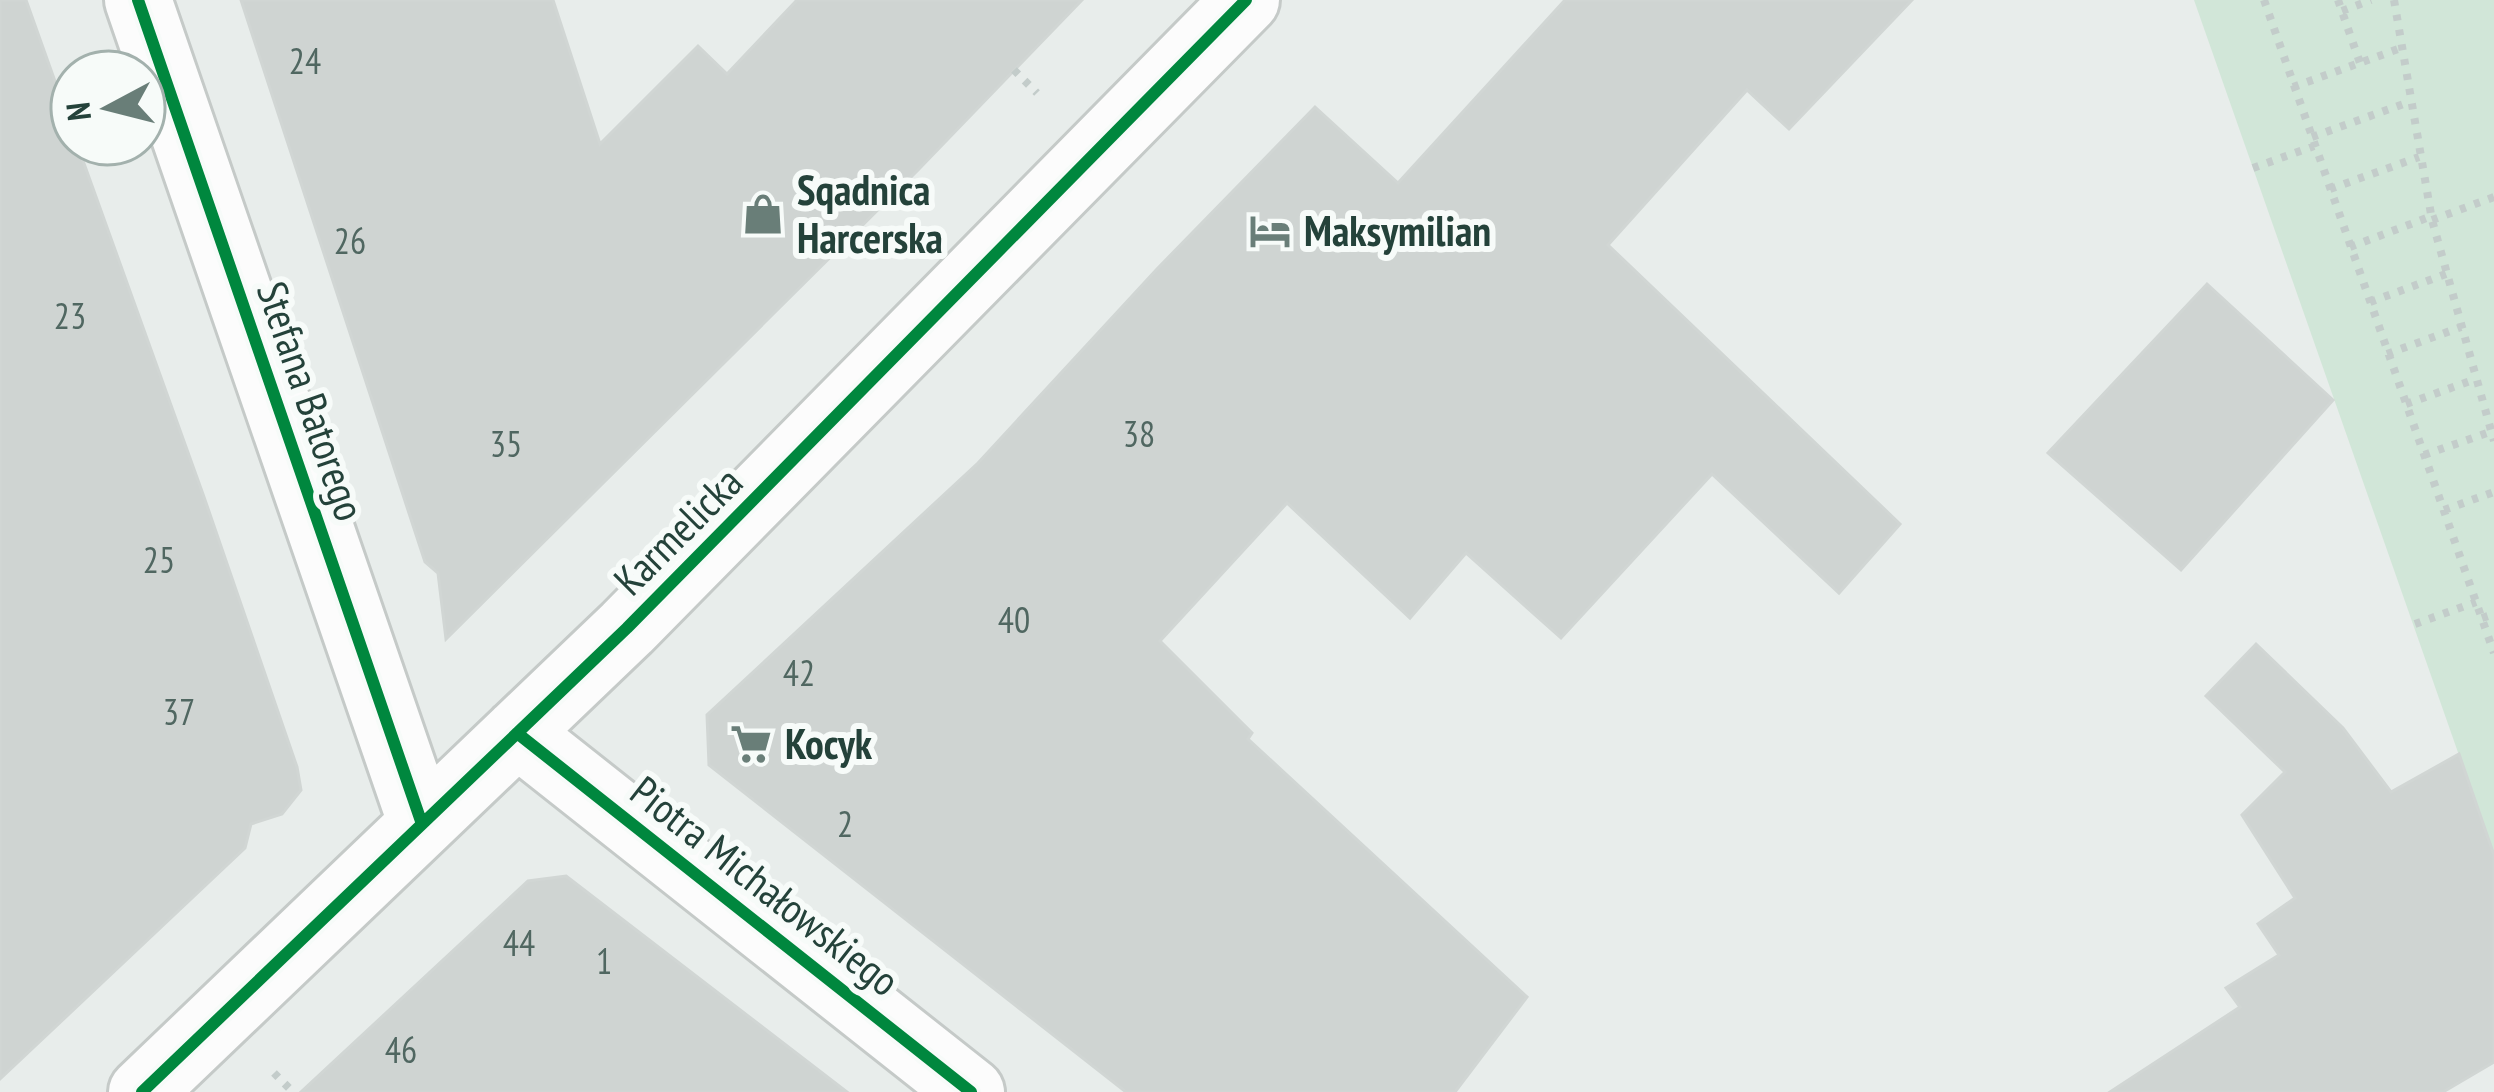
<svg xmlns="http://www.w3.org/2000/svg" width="2494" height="1092" viewBox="0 0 2494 1092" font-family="'PT Sans Narrow',sans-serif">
  <rect width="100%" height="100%" fill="#e8edeb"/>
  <path fill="#d1e6d8" d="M 2194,0 L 2494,0 L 2494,855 Z"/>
  <path fill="#cfd4d2" stroke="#d1d6d4" stroke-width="3" d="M 0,0 L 26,0 L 72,129 L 72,144 L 77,144 L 204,497 L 297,767 L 301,790 L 282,814 L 251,824 L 245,848 L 0,1079 Z
    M 241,0 L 553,0 L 600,144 L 698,46 L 727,74 L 797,0 L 1082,0 L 918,170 L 446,639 L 438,573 L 425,562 Z
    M 1565,0 L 1912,0 L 1789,129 L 1747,90 L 1608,245 L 1900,524 L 1839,593 L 1712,474 L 1561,638 L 1466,553 L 1410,618 L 1287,503 L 1160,641 L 1252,733 L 1248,739 L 1527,997 L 1455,1092 L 1126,1092 L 709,765 L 707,715 L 978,463 L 1157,269 L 1315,107 L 1398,183 Z
    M 2207,284 L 2333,400 L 2181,570 L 2048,453 Z
    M 2256,644 L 2343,728 L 2391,792 L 2459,754 L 2494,855 L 2494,1062 L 2443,1092 L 2110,1092 L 2240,1007 L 2226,988 L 2279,955 L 2258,924 L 2295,898 L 2242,815 L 2285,772 L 2206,696 Z
    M 566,876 L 847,1092 L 301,1092 L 528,881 Z"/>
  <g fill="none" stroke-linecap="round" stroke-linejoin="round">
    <g stroke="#c5cac8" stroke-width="72">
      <path id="minor" d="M 138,0 L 422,824
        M 517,733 L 971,1092
        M 142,1092 L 627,628 L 1246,0"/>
    </g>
    <path stroke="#c3ccca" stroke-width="8" stroke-dasharray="6 9" stroke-linecap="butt" d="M 2264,0 L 2494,653
      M 2338,0 L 2360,63
      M 2394,0 L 2432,220 L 2494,441
      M 2342,11 L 2371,0
      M 1014,70 L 1037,93
      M 2293,87 L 2401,48
      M 2312,137 L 2409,102
      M 2253,168 L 2314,146
      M 2330,189 L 2419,157
      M 2432,220 L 2494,197
      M 2350,247 L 2432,216
      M 2370,302 L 2446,274
      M 2387,354 L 2461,327
      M 2406,404 L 2476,379
      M 2424,455 L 2490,432
      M 2444,510 L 2494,492
      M 2482,618 L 2494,614
      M 2415,624 L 2476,602
      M 274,1073 L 293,1092"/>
    <use href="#minor" stroke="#fcfcfc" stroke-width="66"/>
    <g stroke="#f7fbf9" stroke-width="20">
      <path id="cycleway" d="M 138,0 L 422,824
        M 517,733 L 971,1092
        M 142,1092 L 627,628 L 1246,0"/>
    </g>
    <use href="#cycleway" stroke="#00873e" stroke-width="12"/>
  </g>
  <defs>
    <g id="shop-bare" transform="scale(3.24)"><path d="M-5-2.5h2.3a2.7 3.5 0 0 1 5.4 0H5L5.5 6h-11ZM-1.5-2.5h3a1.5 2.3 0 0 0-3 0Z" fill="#697e78" stroke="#f7fbf9" stroke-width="2.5" paint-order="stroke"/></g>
    <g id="hotel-bare" transform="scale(3.24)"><path d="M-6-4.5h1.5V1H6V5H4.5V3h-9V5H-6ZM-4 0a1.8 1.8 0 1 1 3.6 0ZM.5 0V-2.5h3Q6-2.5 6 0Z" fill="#697e78" stroke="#f7fbf9" stroke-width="2.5" paint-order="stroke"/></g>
    <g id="supermarket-bare" transform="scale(3.24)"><path d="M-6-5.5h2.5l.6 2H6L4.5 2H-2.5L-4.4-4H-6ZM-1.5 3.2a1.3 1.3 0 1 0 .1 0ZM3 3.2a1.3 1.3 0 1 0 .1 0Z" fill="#697e78" stroke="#f7fbf9" stroke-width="2.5" paint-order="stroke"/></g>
  </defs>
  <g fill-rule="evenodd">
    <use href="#shop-bare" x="763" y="214"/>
    <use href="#hotel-bare" x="1270" y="231"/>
    <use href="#supermarket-bare" x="751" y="744"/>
  </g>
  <g text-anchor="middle" stroke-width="12" stroke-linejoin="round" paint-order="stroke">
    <g font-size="36" fill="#506761">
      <text x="305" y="74">24</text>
      <text x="350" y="254">26</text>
      <text x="70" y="329">23</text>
      <text x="1139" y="447">38</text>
      <text x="506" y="457">35</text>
      <text x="159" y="573">25</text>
      <text x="1014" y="633">40</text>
      <text x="799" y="686">42</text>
      <text x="179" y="725">37</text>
      <text x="845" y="837">2</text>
      <text x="519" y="956">44</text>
      <text x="604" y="974">1</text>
      <text x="401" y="1063">46</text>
    </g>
    <g font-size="42" font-weight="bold" fill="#24423a" stroke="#f7fbf9" text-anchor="start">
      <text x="797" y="205">Sqadnica<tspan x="797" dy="48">Harcerska</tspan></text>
      <text x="1304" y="246">Maksymilian</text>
      <text x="785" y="759">Kocyk</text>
    </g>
    <g font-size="42" fill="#24423a" stroke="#f7fbf9">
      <text transform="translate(311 401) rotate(71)" y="15">Stefana Batorego</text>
      <text transform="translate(678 531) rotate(-45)" y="15">Karmelicka</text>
      <text transform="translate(765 886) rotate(38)" y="15">Piotra Michałowskiego</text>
    </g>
  </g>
  <g transform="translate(108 108) rotate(263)"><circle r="57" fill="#f7fbf9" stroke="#a3b1ad" stroke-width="3"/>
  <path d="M0-9L21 45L0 30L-21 45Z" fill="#697e78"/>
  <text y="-18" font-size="33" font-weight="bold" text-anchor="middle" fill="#24423a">N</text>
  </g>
</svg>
